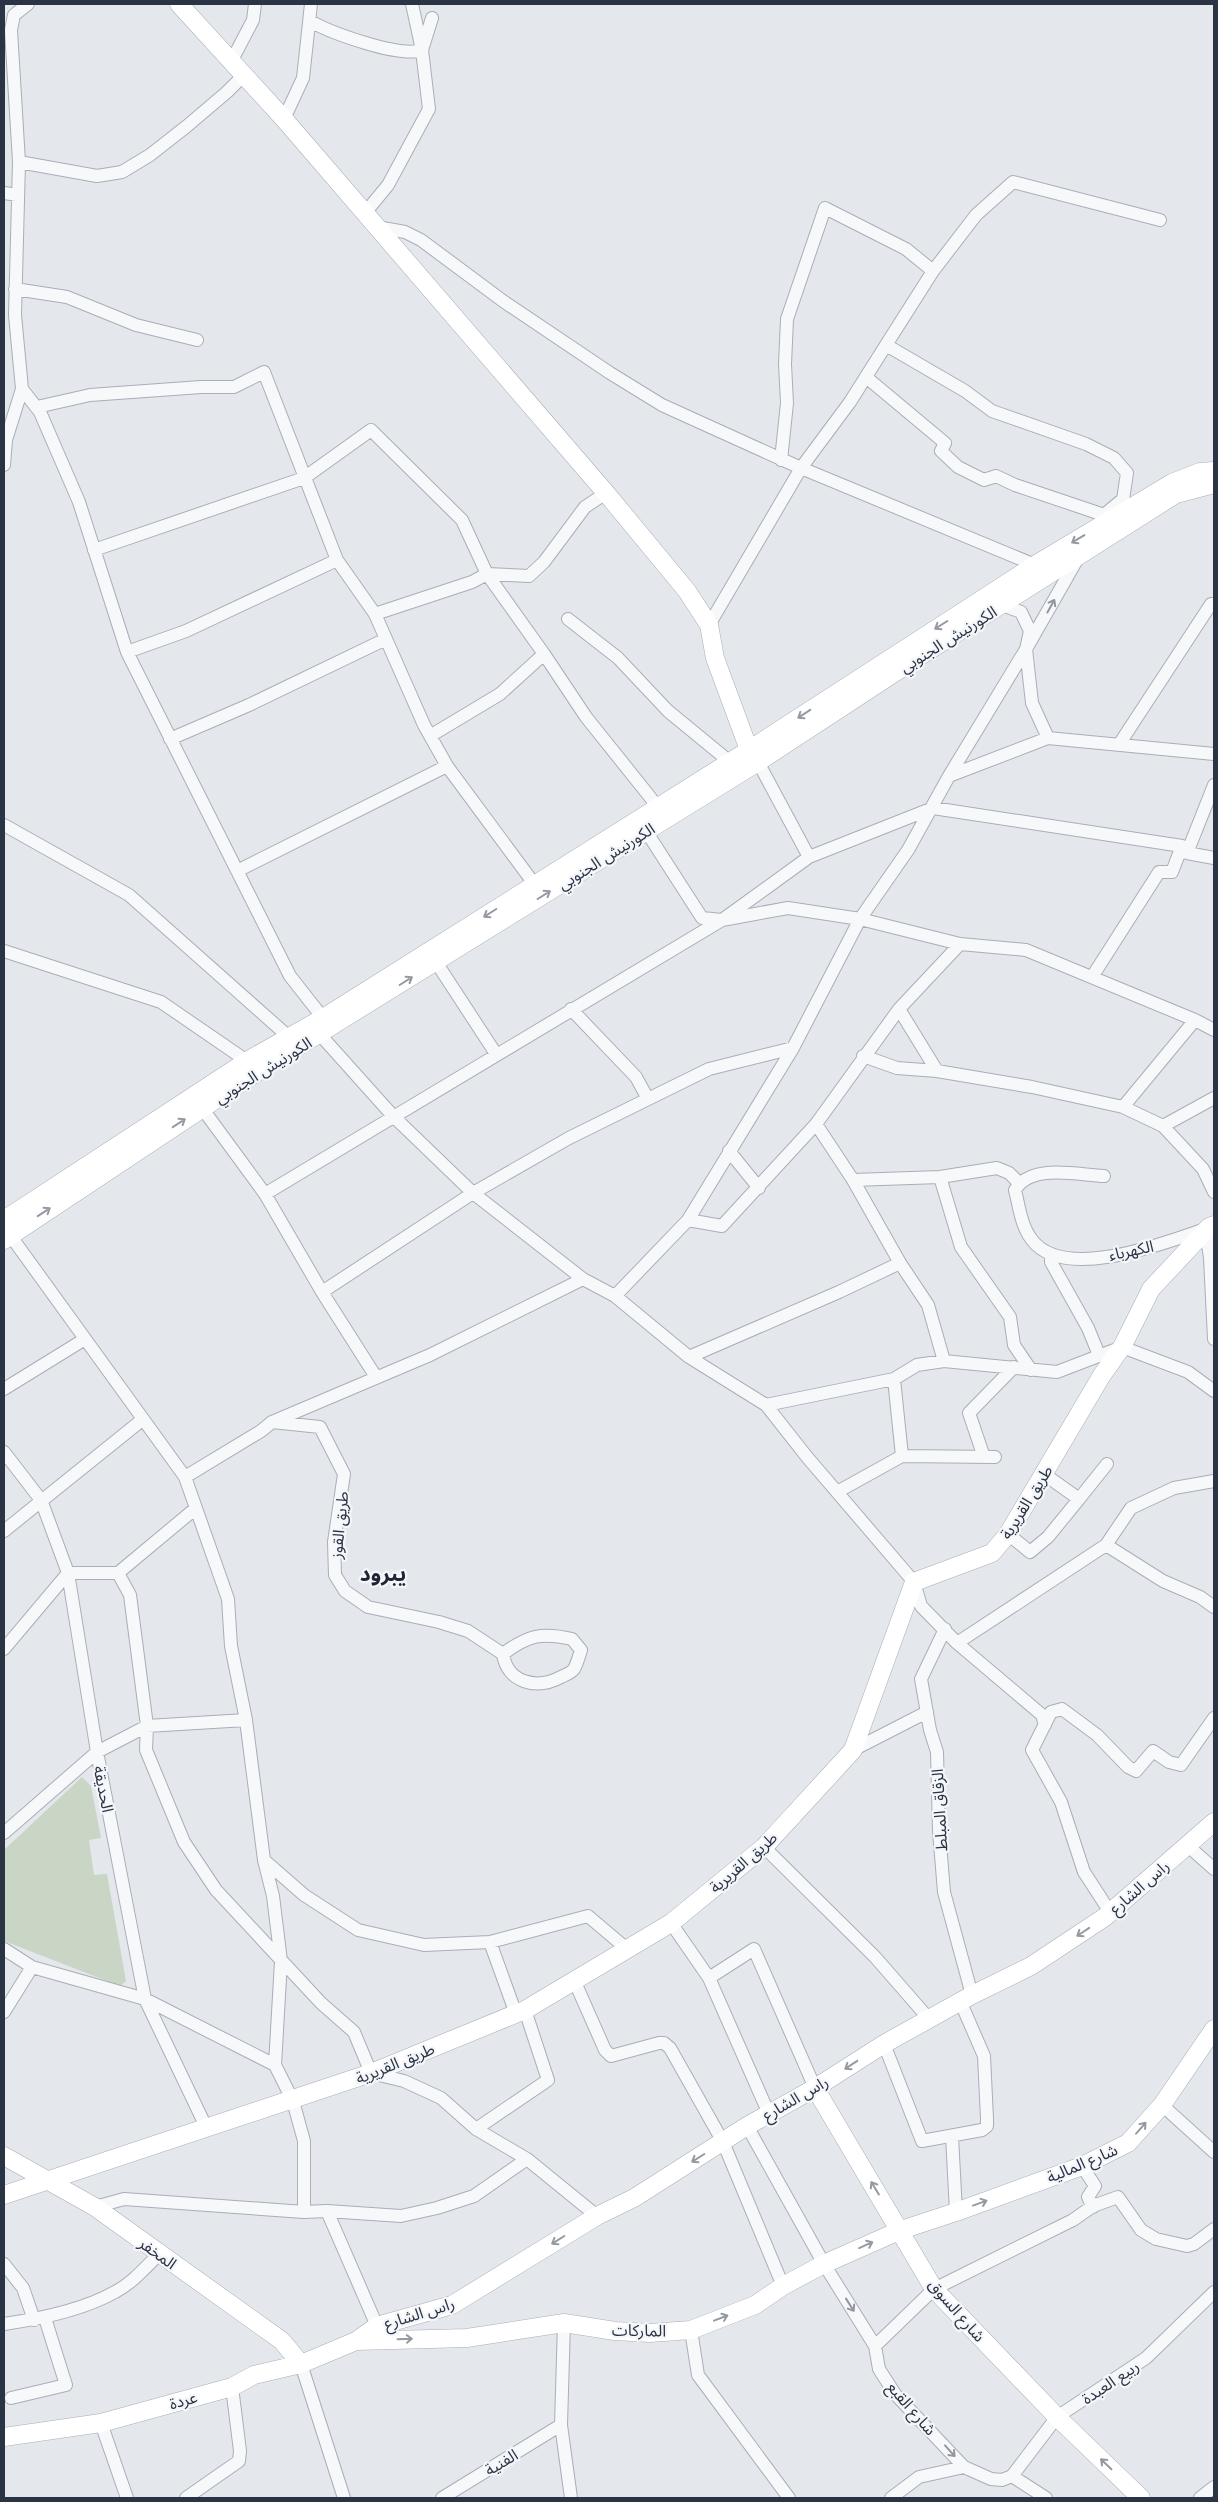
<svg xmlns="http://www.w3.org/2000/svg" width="1218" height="2502" viewBox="0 0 1218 2502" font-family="Roboto,'Noto Sans Arabic',sans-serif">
  <rect width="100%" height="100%" fill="#e4e7ec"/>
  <path fill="#c9d6c5" d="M 82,1777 L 91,1786 L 101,1838 L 89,1840 L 94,1875 L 107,1874 L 126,1981 L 120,1986 L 4,1941 L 4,1850 Z"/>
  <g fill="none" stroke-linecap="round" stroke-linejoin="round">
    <g stroke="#a9aeb7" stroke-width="14">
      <path id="street" d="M 28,4 L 14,15 L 11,30 L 19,162 L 15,315 L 22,389 L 40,412 L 79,502 L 127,652 L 290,976 L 323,1018
        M 310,21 C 331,33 400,58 422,50 L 412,4
        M 231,62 L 253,20 L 255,4
        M 284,119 L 303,78 L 311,4
        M 19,162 L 97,176 L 122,172 L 150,155 L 187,126 L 227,92 L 243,76
        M 4,193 L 18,195
        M 365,213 L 388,185 L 429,109 L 422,50 L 432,18
        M 377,227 L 405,232 L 421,240 L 503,301 L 610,373 L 662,405 L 801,468 L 1035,565
        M 933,271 L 976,215 L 1013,182 L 1160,220
        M 15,289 L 67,297 L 136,325 L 197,340
        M 866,377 L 945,443 L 941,451 L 958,467 L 984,480 L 996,476 L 1015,485 L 1104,515 L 1122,500
        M 37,407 L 90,395 L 201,387 L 234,387 L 264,372 L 337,560 L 375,614 L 424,725 L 447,766
        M 781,460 L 787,403 L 785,364 L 787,319 L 825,208 L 906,249 L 933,271 L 886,345
        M 4,465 L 6,440 L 22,389
        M 94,550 L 304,478 L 371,430 L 462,520 L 487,574 L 544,654
        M 1002,605 L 1021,612 L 1030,631 L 1026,649 L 1032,703 L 1048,738
        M 375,614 L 472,582 L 487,574 L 529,576 L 544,562 L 585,507 L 606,493
        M 568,619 L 618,658 L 668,711 L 730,762
        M 709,625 L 801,468 L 850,402 L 886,345 L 965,391 L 992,411 L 1086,444 L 1114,458 L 1127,473 L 1121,513
        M 127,652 L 186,631 L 337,560
        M 430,736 L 500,694 L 544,654 L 586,717 L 658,807
        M 170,739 L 249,705 L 386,639
        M 1120,743 L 1211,604 L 1214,604
        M 758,762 L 809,857
        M 949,776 L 1048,738 L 1214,754
        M 4,825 L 129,895 L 289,1037
        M 646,831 L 702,918 L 722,920 L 788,908 L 860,919 L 960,944 L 1026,950 L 1195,1020 L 1214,1030
        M 1187,853 L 1214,785
        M 237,871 L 447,766 L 535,885
        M 4,951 L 161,1002 L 247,1061
        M 436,962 L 496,1054
        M 1092,977 L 1159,872 L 1172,872 L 1182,846
        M 571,1009 L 636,1077 L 648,1099
        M 899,1009 L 937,1071
        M 315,1029 L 393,1116 L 473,1193 L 583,1279 L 615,1296 L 689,1357 L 766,1405 L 807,1457 L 914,1582 L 921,1606 L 957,1643 L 1042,1715 L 1045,1725
        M 863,1056 L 897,1068 L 937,1071 L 1032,1087 L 1123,1107 L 1163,1126 L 1203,1169 L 1214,1192
        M 1123,1107 L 1195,1020
        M 202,1108 L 265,1194 L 322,1292 L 376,1377
        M 816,1124 L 853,1180 L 900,1263 L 928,1305 L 944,1361
        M 1163,1126 L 1214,1098
        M 729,1151 L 759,1188
        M 1104,1176 C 1077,1175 1031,1163 1015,1190 C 1019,1206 1021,1226 1032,1240 C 1064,1282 1165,1243 1205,1229
        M 940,1177 L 961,1247 L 1010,1317 L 1014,1345 L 1031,1370
        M 853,1180 L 940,1177 L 997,1168 L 1009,1173 L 1019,1183
        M 265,1194 L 722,920 L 809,857 L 933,808 L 1182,846 L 1187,853 L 1214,858
        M 688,1220 L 722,1226 L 816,1124 L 899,1009 L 960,944
        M 1206,1232 L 1210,1258 L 1214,1339
        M 10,1235 L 185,1477 L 228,1599 L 231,1646 L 246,1720 L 264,1860 L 273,1896 L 281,1961 L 275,2065
        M 1051,1255 L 1051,1262 L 1088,1328 L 1099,1355
        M 322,1292 L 473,1193 L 569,1138 L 709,1069 L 793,1048
        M 615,1296 L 688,1220 L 793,1048 L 860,919 L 908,850 L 949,776 L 1026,649 L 1078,558
        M 689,1357 L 839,1292 L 900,1263
        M 894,1379 L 902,1456
        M 4,1389 L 85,1339
        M 766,1405 L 894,1379 L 917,1365 L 944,1361 L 1057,1372 L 1122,1347 L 1188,1372 L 1214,1391
        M 272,1422 L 320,1427 L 344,1474 L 334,1542 L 335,1575 L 345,1591 L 368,1607 L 439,1622 L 468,1631 L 503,1654 C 507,1683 537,1690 561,1677 C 565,1675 571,1673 574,1669 C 577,1664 579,1656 581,1650 L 572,1639 C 542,1632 528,1635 503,1654
        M 4,1452 L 41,1500 L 68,1573 L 97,1752 L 145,1999 L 207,2129
        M 984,1457 L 969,1413 L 1014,1367
        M 185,1477 L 261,1431 L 272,1422 L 430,1355 L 583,1279
        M 837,1492 L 902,1456 L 995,1457
        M 1079,1499 L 1107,1464
        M 4,1531 L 142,1420
        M 1008,1534 L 1030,1552 L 1048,1537 L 1079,1499 L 1044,1474
        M 1106,1545 L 1163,1581 L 1200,1597 L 1214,1607
        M 118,1573 L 130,1595 L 147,1726 L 146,1750 L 184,1842 L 216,1890 L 321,2003 L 354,2032 L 371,2073 L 404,2081 L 441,2098 L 476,2129 L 527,2159 L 597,2216
        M 945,1629 L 921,1679 L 930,1730 L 937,1752 L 939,1831 L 944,1892 L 972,1995
        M 957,1643 L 1106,1545 L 1131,1508 L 1174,1488 L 1214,1481
        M 4,1649 L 68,1573 L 118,1573 L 196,1508
        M 853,1750 L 927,1712
        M 4,1833 L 97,1752 L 147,1726 L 246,1720
        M 1187,1845 L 1214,1869
        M 764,1847 L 875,1957 L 930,2020
        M 264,1860 L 304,1895 L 358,1930 L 424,1945 L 490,1942 L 516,2014
        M 1110,1912 L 1084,1872 L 1061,1802 L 1032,1750 L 1051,1712 L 1062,1709 L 1097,1735 L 1128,1767 L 1136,1771 L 1153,1751 L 1169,1762 L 1181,1765 L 1214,1718
        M 671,1923 L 709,1978 L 769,2114
        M 490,1942 L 588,1916 L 627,1949
        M 4,1949 L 32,1967 L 145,1999 L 275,2065 L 293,2101 L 304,2141 L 304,2212
        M 709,1978 L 754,1949 L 815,2088
        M 574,1980 L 605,2050 L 611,2056 L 659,2043 L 664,2043 L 670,2048 L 723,2142 L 783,2286
        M 4,2012 L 32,1967
        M 884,2044 L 922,2141 L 982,2130 L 987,2126 L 987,2119 L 984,2056 L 961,2003
        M 1162,2105 L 1214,2152
        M 747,2126 L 824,2264 L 875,2346 L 879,2369 L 895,2394 L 964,2467 L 991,2479 L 1002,2480 L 1012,2476 L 1046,2498
        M 476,2129 L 548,2080 L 525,2010
        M 952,2136 L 956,2212
        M 1082,2166 L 1095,2186 L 1088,2197 L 1093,2207
        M 95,2207 L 124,2199 L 304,2212 L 327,2211 L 401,2216 L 437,2208 L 474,2196 L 527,2159
        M 327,2211 L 377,2326
        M 4,2264 L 23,2288 L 34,2320
        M 564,2323 L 561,2425 L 571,2498
        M 4,2324 C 39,2319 83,2310 115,2292 C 132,2283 145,2268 159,2254
        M 691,2330 L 698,2375 L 789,2498
        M 875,2346 L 934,2289 L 1073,2220 L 1093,2206 L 1118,2197 L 1141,2230 L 1156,2239 L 1187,2246 L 1194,2244 L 1214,2229
        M 301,2364 L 344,2498
        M 11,2398 L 66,2385 L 45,2318
        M 101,2423 L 127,2498
        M 1012,2476 L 1057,2417 L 1146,2358 L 1214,2292
        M 186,2498 L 239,2461 L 240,2451 L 232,2387
        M 442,2498 L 561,2425
        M 891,2498 L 919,2477 L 964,2467
        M 1200,2498 L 1214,2487"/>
    </g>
    <g stroke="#a9aeb7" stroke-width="19">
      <path id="secondary" d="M 179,4 L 284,119 L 606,493 L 687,591 L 709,625 L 715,658 L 749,750 L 756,759
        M 4,1220 L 247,1061 L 323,1018 L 749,750 L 1035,565 L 1172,483 L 1200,472 L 1214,471
        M 4,1240 L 257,1072 L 758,762 L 920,656 L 1176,494 L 1214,484
        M 815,2088 L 934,2289 L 1057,2417 L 1141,2498
        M 4,2156 L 95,2207 L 282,2341 L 301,2364
        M 4,2195 L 371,2073 L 525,2010 L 671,1923 L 764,1847 L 853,1750 L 914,1582 L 992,1553 L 1008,1534 L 1102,1375 L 1122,1347 L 1151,1289 L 1209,1227 L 1214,1225
        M 356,2341 L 467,2338 L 564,2323 L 615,2331 L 650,2333 L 691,2330 L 755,2305 L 783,2286 L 824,2264 L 901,2230 L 956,2212 L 1082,2166 L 1128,2143 L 1162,2105 L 1214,2029
        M 4,2437 L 101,2423 L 232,2387 L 254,2375 L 301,2364 L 356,2341 L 377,2326 L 452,2305 L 597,2216 L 634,2198 L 747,2126 L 815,2088 L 884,2044 L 972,1995 L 1031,1966 L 1105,1917 L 1214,1822"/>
    </g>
    <use href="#street" stroke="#f7f8fa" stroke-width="12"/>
    <use href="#secondary" stroke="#fff" stroke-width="18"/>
  </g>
  <defs><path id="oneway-shaft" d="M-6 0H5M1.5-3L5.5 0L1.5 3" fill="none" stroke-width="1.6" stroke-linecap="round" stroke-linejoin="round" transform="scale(1.25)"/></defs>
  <g stroke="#959aa2">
    <use href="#oneway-shaft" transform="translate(1078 539) rotate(149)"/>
    <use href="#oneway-shaft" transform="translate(941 625) rotate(148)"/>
    <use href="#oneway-shaft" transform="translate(804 714) rotate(147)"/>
    <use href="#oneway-shaft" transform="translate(544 895) rotate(-32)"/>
    <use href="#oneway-shaft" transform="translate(490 913) rotate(148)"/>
    <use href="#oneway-shaft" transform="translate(406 981) rotate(-32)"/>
    <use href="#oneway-shaft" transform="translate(179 1123) rotate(-33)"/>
    <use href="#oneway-shaft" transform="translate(44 1212) rotate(-33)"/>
    <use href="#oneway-shaft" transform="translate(1083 1932) rotate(146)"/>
    <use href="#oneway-shaft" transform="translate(851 2065) rotate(147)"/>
    <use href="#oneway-shaft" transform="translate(1141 2128) rotate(-49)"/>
    <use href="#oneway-shaft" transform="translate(698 2158) rotate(148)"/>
    <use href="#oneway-shaft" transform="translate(875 2188) rotate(-121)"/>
    <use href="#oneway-shaft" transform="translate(980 2203) rotate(-20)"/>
    <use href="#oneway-shaft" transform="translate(558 2240) rotate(148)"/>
    <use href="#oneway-shaft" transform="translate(866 2245) rotate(-24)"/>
    <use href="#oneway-shaft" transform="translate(721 2318) rotate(-21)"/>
    <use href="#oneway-shaft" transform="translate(405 2339) rotate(-2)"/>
    <use href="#oneway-shaft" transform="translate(1106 2464) rotate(-136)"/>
  </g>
  <g stroke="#9196a0">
    <use href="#oneway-shaft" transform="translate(1051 606) rotate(-61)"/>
    <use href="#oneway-shaft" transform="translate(850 2305) rotate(58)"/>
    <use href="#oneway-shaft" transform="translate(950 2451) rotate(48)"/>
  </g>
  <g text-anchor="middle" stroke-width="4.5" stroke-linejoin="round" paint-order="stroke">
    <g font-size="16" fill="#2b3445" stroke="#f4f6f9">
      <text transform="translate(948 639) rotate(-32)" y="6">الكورنيش الجنوبي</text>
      <text transform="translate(606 856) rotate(-32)" y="6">الكورنيش الجنوبي</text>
      <text transform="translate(263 1070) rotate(-32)" y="6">الكورنيش الجنوبي</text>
      <text transform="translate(1131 1250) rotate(-12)" y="6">الكهرباء</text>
      <text transform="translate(1026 1502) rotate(-58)" y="6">طريق القريرية</text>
      <text transform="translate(339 1525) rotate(-84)" y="6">طريق القوز</text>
      <text transform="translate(104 1789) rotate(79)" y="6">الحديقة</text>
      <text transform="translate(939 1810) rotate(-93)" y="6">الزقاق المبلط</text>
      <text transform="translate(743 1862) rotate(-41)" y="6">طريق القريرية</text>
      <text transform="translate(1139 1887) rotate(-41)" y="6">راس الشارع</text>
      <text transform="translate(395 2063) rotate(-22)" y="6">طريق القريرية</text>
      <text transform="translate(795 2098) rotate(-30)" y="6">راس الشارع</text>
      <text transform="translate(1082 2163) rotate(-23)" y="6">شارع المالية</text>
      <text transform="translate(158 2253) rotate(36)" y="6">المخفر</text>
      <text transform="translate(957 2310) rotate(49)" y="6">شارع السوق</text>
      <text transform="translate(419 2313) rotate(-17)" y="6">راس الشارع</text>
      <text transform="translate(639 2330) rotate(1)" y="6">الماركات</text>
      <text transform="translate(1110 2382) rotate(-34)" y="6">ربيع العبدة</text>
      <text transform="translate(183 2400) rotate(-16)" y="6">عردة</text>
      <text transform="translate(912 2408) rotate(49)" y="6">شارع القبع</text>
      <text transform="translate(501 2462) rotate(-31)" y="6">الفنية</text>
    </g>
    <g font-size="21" font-weight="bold" fill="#1d2536" stroke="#f4f6f9">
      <text x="383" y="1581">يبرود</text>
    </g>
  </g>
  <rect width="1218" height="2502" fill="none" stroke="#2b3445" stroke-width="10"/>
</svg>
